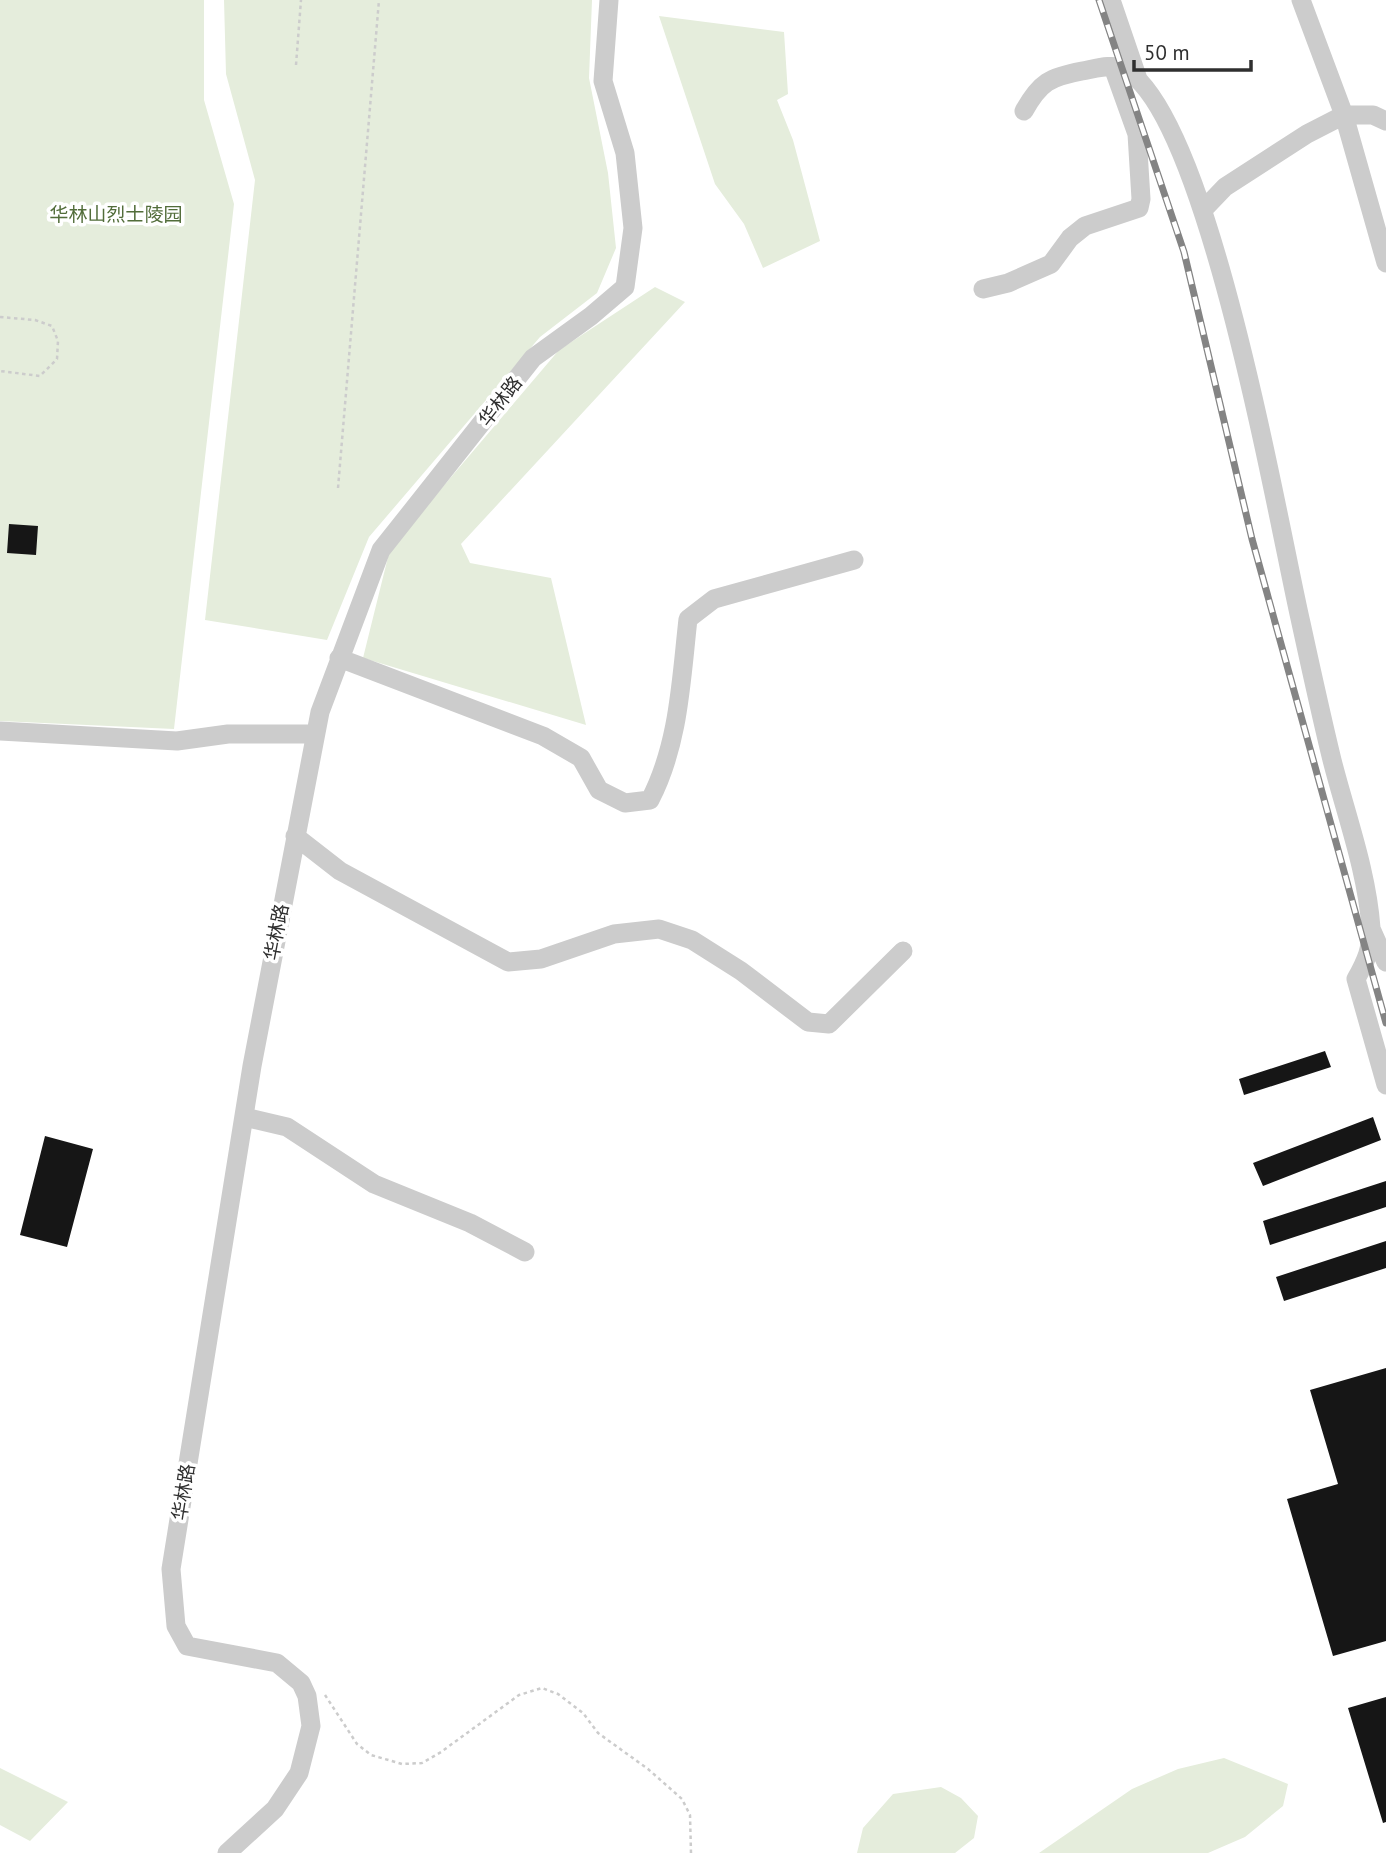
<svg xmlns="http://www.w3.org/2000/svg" width="1386" height="1853" viewBox="0 0 1386 1853" font-family="'PT Sans','Noto Sans SC',sans-serif">
  <rect width="100%" height="100%" fill="#fff"/>
  <path fill="#e5eddc" d="M 0,0 L 204,0 L 204,100 L 234,204 L 174,729 L 0,721 Z
    M 224,0 L 592,0 L 589,78 L 608,173 L 616,248 L 597,293 L 540,337 L 369,537 L 327,640 L 205,620 L 255,180 L 226,74 Z
    M 659,16 L 784,32 L 788,94 L 777,100 L 793,140 L 820,241 L 763,268 L 744,224 L 715,184 Z
    M 655,287 L 685,302 L 461,544 L 470,563 L 551,578 L 586,725 L 363,658 L 390,549 L 559,350 Z
    M 1224,1758 L 1288,1784 L 1283,1806 L 1245,1837 L 1208,1853 L 1039,1853 L 1132,1789 L 1178,1769 Z
    M 0,1768 L 68,1802 L 30,1841 L 0,1825 Z
    M 941,1787 L 961,1798 L 978,1816 L 974,1838 L 955,1853 L 857,1853 L 863,1828 L 893,1794 Z"/>
  <path fill="#161616" d="M 9,524 L 38,526 L 36,555 L 7,553 Z
    M 1325,1051 L 1331,1067 L 1244,1095 L 1239,1079 Z
    M 1373,1117 L 1381,1140 L 1263,1186 L 1253,1163 Z
    M 45,1136 L 93,1149 L 67,1247 L 20,1235 Z
    M 1386,1181 L 1386,1207 L 1270,1245 L 1263,1221 Z
    M 1386,1241 L 1386,1268 L 1284,1301 L 1276,1277 Z
    M 1386,1368 L 1386,1641 L 1333,1656 L 1287,1499 L 1338,1484 L 1310,1390 Z
    M 1386,1697 L 1386,1822 L 1383,1823 L 1348,1708 Z"/>
  <g fill="none" stroke-linecap="round" stroke-linejoin="round">
    <path stroke="#ccc" stroke-width="2.5" stroke-dasharray="3.5 3.5" stroke-linecap="butt" d="M 296,65 L 301,0
      M 0,317 L 35,320 L 52,326 L 58,341 L 57,359 L 40,376 L 0,371
      M 338,488 L 379,0
      M 325,1695 L 357,1744 L 371,1755 L 402,1764 L 422,1763 L 441,1752 L 519,1695 L 542,1688 L 558,1694 L 583,1713 L 598,1733 L 648,1769 L 682,1799 L 690,1815 L 691,1853"/>
    <path stroke="#ccc" stroke-width="19" d="M 1111,0 L 1138,79
      M 1301,0 L 1344,115 L 1386,263
      M 1024,111 C 1040,82 1050,77 1082,71 C 1094,69 1113,63 1124,69 C 1208,112 1278,523 1301,623 C 1311,669 1321,715 1332,760 C 1346,815 1367,871 1371,928 C 1373,946 1365,963 1356,979 L 1386,1085
      M 1203,210 L 1225,187 L 1307,134 L 1344,115 L 1373,115 L 1386,121
      M 983,289 L 1008,283 L 1051,264 L 1070,238 L 1085,226 L 1139,208 L 1141,199 L 1137,134 L 1113,67
      M 339,658 L 543,736 L 581,758 L 599,790 L 625,803 L 650,800 C 679,744 681,681 688,619 L 714,599 L 854,560
      M 0,731 L 177,741 L 228,734 L 315,734
      M 295,836 L 340,871 L 508,962 L 541,959 L 614,934 L 659,929 L 692,940 L 741,971 L 808,1022 L 829,1024 L 903,951
      M 1372,931 L 1386,962
      M 244,1117 L 287,1127 L 374,1184 L 470,1223 L 525,1252
      M 227,1853 L 275,1809 L 299,1773 L 311,1726 L 307,1696 L 301,1683 L 277,1663 L 187,1646 L 176,1626 L 171,1569 L 252,1066 L 320,712 L 381,550 L 533,358 L 591,316 L 625,287 L 633,228 L 625,153 L 603,81 L 609,0"/>
    <g stroke="#848484" stroke-width="7">
      <path id="rail" d="M 1099,0 L 1184,252 L 1252,539 L 1386,1023"/>
    </g>
    <use href="#rail" stroke="#fff" stroke-width="4.5" stroke-dasharray="13" stroke-linecap="butt"/>
  </g>
  <g text-anchor="middle" stroke-width="7" stroke-linejoin="round" paint-order="stroke">
    <g font-size="19" fill="#526d3a" stroke="#fff">
      <text x="116" y="221">华林山烈士陵园</text>
    </g>
    <g font-size="19" fill="#2f2f2f" stroke="#fff">
      <text transform="translate(500 401) rotate(-52)" y="7">华林路</text>
      <text transform="translate(276 932) rotate(-79)" y="7">华林路</text>
      <text transform="translate(183 1492) rotate(-81)" y="7">华林路</text>
    </g>
  </g>
  <path d="M1134 60v10h117v-10" fill="none" stroke="#2f2f2f" stroke-width="3.5"/>
  <text x="1144" y="60" font-size="21" fill="#2f2f2f" stroke="#ffffff" stroke-width="5" paint-order="stroke">50 m</text>
</svg>
